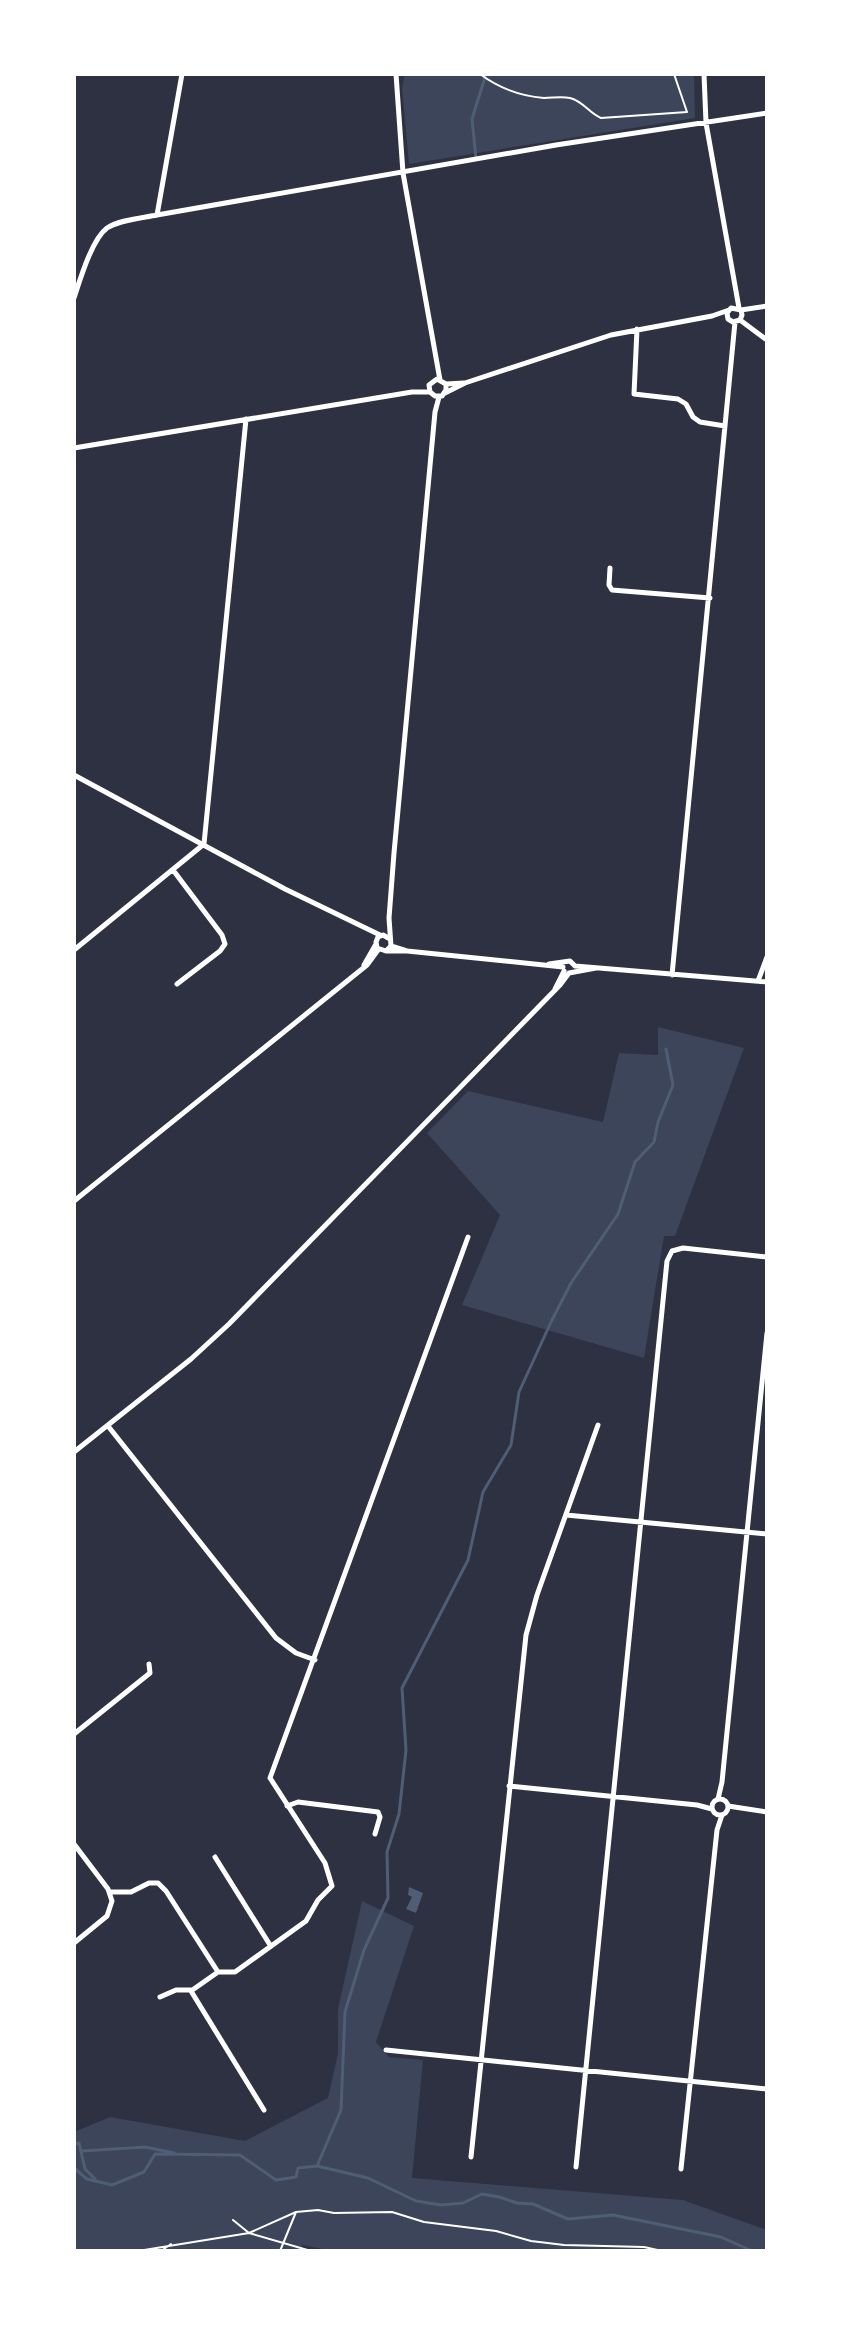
<svg xmlns="http://www.w3.org/2000/svg" width="841" height="2325" viewBox="0 0 841 2325" font-family="Ubuntu,sans-serif">
  <rect width="100%" height="100%" fill="#2d3142"/>
  <path fill="#3c4559" d="M 405,74 L 694,74 L 695,118 L 409,164 L 402,88 Z
    M 658,1027 L 744,1048 L 675,1236 L 664,1236 L 644,1358 L 462,1305 L 500,1215 L 427,1133 L 468,1091 L 603,1122 L 619,1053 L 658,1055 Z
    M 362,1901 L 414,1926 L 376,2042 L 389,2057 L 423,2060 L 412,2178 L 683,2200 L 767,2230 L 767,2251 L 333,2251 L 302,2245 L 300,2251 L 74,2251 L 74,2132 L 110,2117 L 245,2141 L 328,2098 L 338,2053 L 338,2009 Z"/>
  <path fill="#4f5d75" d="M 409,1887 L 423,1893 L 416,1913 L 406,1909 L 412,1897 L 408,1895 Z"/>
  <g fill="none" stroke-linecap="round" stroke-linejoin="round">
    <path stroke="#4f5d75" stroke-width="3" d="M 476,159 L 472,119 L 486,74
      M 74,2144 L 79,2143 L 85,2169 L 95,2179
      M 82,2151 L 145,2147 L 174,2153
      M 317,2166 L 341,2110 L 345,2012 L 364,1950 L 388,1898 L 387,1852 L 399,1814 L 406,1750 L 402,1688 L 468,1560 L 483,1492 L 511,1445 L 519,1392 L 551,1322 L 571,1283 L 618,1214 L 635,1162 L 654,1142 L 658,1122 L 673,1085 L 666,1049
      M 74,2168 L 87,2179 L 112,2185 L 144,2172 L 155,2154 L 240,2155 L 276,2180 L 296,2177 L 298,2168 L 317,2166 L 368,2178 L 416,2201 L 441,2205 L 463,2203 L 482,2194 L 499,2197 L 517,2203 L 533,2204 L 568,2219 L 613,2215 L 721,2237 L 752,2251"/>
    <path stroke="#fff" stroke-width="2" d="M 480,74 C 500,89 520,96 544,98 C 553,98 561,96 570,98 C 583,101 589,113 601,118 L 687,112 L 674,74
      M 233,2220 L 249,2233 L 311,2251
      M 138,2251 L 249,2233 L 296,2212 L 318,2210 L 334,2213 L 392,2212 L 424,2222 L 496,2231 L 531,2241 L 564,2245 L 644,2247 L 662,2251
      M 161,2251 L 171,2244
      M 280,2251 L 296,2212"/>
    <path stroke="#fff" stroke-width="5" d="M 396,74 L 403,173 L 440,380
      M 704,74 L 706,123 L 739,308
      M 157,215 L 182,74
      M 74,298 C 80,280 92,239 107,228 C 119,220 142,218 157,215 L 556,145 L 767,113
      M 741,310 L 742,315 L 740,320 L 733,322 L 728,319 L 727,313 L 731,308 L 741,310 L 767,306
      M 740,320 L 767,340
      M 637,329 L 634,394 L 678,399 L 686,404 L 693,417 L 700,422 L 725,426
      M 446,384 L 446,390 L 442,396 L 435,396 L 430,392 L 429,385 L 437,379 L 446,384 L 464,383
      M 445,393 L 465,383 L 611,335 L 712,316 L 729,310
      M 74,448 L 412,392 L 430,392
      M 610,568 L 609,585 L 612,590 L 710,598
      M 74,775 L 285,889 L 380,935
      M 173,870 L 222,935 L 225,944 L 220,951 L 177,984
      M 390,939 L 383,935 L 378,937 L 376,942 L 377,948 L 386,951 L 391,946 L 389,918 L 394,853 L 435,412 L 439,397
      M 391,946 L 407,951 L 563,967
      M 74,950 L 204,844 L 246,419
      M 386,951 L 406,951
      M 549,964 L 570,961 L 575,966 L 767,982
      M 364,965 L 376,944
      M 672,975 L 735,322
      M 758,981 L 767,957
      M 555,989 L 564,971
      M 74,1201 L 367,965 L 378,950
      M 108,1426 L 276,1638 L 296,1653 L 315,1660
      M 74,1452 L 191,1359 L 229,1324 L 560,985 L 569,973 L 596,968
      M 566,1515 L 767,1534
      M 74,1734 L 150,1673 L 149,1664
      M 509,1786 L 697,1805 L 712,1809
      M712 1807a8 8 0 1 1 16 0a8 8 0 1 1-16 0Z
      M 718,1799 L 722,1782 L 767,1333
      M 287,1806 L 298,1802 L 378,1812 L 380,1817 L 375,1834
      M 728,1806 L 767,1812
      M 74,1844 L 108,1889 L 112,1901 L 107,1916 L 74,1943
      M 215,1857 L 270,1945
      M 110,1892 L 131,1892 L 149,1883 L 158,1883 L 166,1891 L 218,1972
      M 160,1997 L 176,1990 L 191,1990
      M 386,2050 L 767,2089
      M 264,2110 L 191,1991 L 218,1972 L 235,1972 L 306,1921 L 318,1900 L 332,1886 L 325,1863 L 270,1778 L 468,1237
      M 471,2157 L 526,1635 L 537,1595 L 598,1425
      M 576,2167 L 667,1261 L 672,1251 L 683,1248 L 767,1257
      M 681,2169 L 717,1830 L 722,1815"/>
  </g>
  <rect width="841" height="2325" fill="none" stroke="#ffffff" stroke-width="152"/>
</svg>
